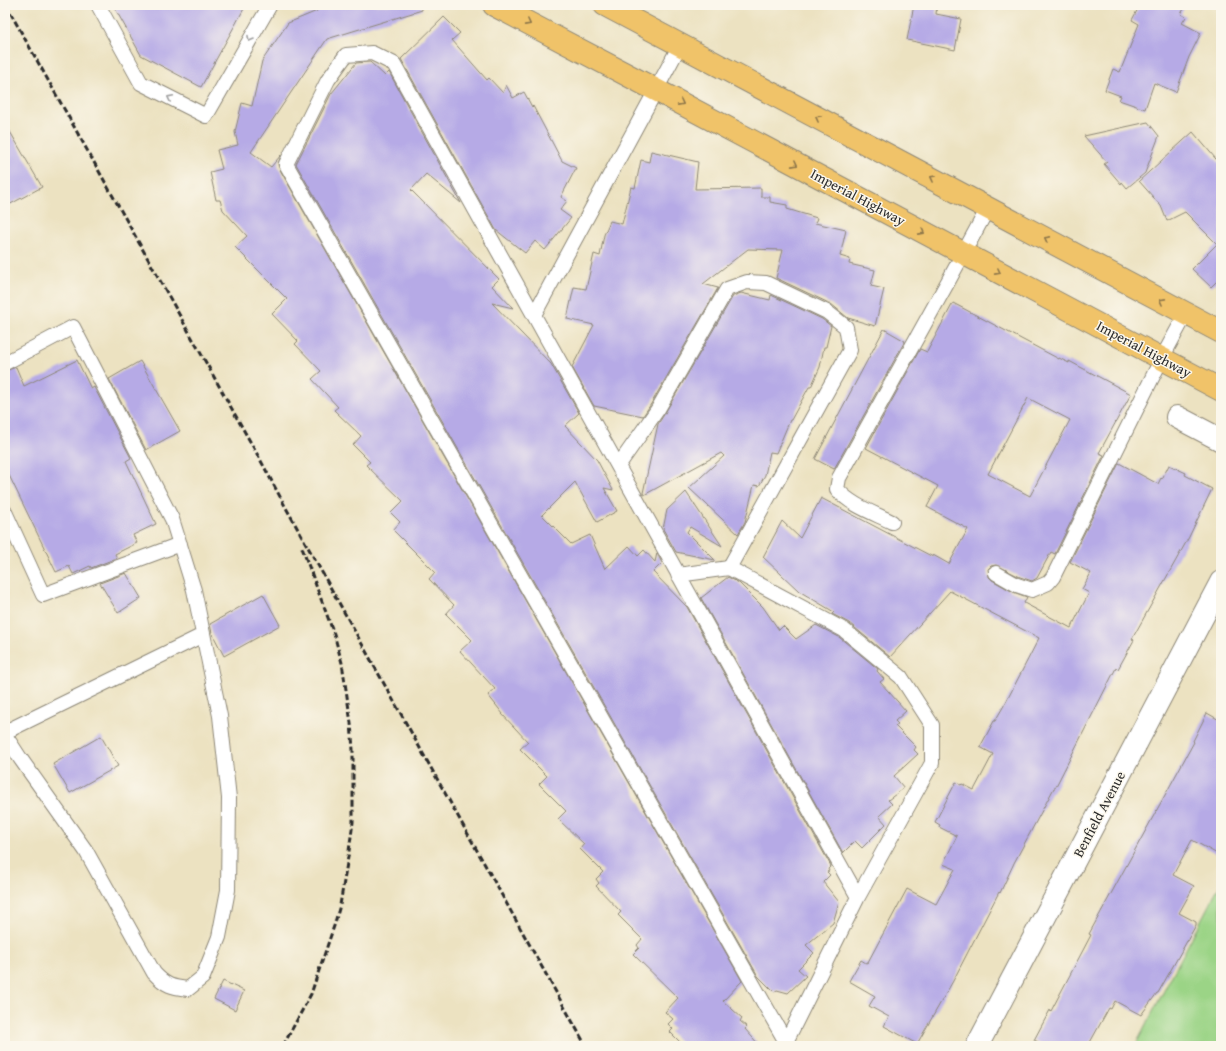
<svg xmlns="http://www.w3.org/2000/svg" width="1226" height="1051" viewBox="0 0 1226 1051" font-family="'Gentium Book Plus',serif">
  <rect width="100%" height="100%" fill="#fbf7ec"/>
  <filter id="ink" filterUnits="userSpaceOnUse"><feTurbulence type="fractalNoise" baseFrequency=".025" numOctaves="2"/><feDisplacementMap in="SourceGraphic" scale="8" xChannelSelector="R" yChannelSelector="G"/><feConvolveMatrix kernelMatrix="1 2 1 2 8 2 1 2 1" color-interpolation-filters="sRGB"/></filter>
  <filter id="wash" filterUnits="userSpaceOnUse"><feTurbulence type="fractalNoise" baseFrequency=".012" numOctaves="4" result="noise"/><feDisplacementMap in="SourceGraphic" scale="16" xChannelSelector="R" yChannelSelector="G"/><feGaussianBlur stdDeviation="0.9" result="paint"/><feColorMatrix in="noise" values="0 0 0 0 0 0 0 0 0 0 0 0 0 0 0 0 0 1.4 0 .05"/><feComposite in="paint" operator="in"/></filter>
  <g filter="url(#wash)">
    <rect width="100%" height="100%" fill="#ece2c1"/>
    <path fill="#9bd486" stroke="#638058" d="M 1221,882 L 1221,1046 L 1135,1046 Z"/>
    <g id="blocks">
      <path fill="#b6aae6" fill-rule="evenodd" d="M 113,5 L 246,5 L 201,87 L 141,55 Z
        M 316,5 L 421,5 L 422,10 L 327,39 L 251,152 L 271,167 L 281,155 L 278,164 L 279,168 L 742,981 L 723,1001 L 742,1018 L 740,1021 L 747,1027 L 745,1029 L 760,1046 L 684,1046 L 670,1032 L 673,1029 L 668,1024 L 673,1019 L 665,1012 L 678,998 L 633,954 L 639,948 L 637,945 L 642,939 L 618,915 L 621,912 L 596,886 L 599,883 L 596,879 L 603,872 L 580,849 L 584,844 L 558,819 L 566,811 L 539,784 L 547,776 L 520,749 L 528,742 L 502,714 L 503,714 L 488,695 L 495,689 L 460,651 L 472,640 L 446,614 L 454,605 L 429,579 L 435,572 L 393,530 L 400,522 L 391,513 L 403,501 L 366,465 L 370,462 L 353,445 L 361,436 L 334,410 L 338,407 L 312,379 L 321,371 L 295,344 L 298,341 L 272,314 L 287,299 L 235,247 L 247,236 L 223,210 L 220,200 L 216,200 L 210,172 L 222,169 L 217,150 L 238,145 L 235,132 L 242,103 L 252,106 L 262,61 L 288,23 L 317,11 Z
        M 914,5 L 937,5 L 936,14 L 961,19 L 955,50 L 907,40 Z
        M 1140,5 L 1186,5 L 1181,14 L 1186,17 L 1182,23 L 1201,33 L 1189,57 L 1176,92 L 1154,83 L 1145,109 L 1119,100 L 1121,96 L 1105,90 L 1113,69 L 1120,72 L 1139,24 L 1132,20 Z
        M 444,17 L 460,33 L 452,40 L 487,80 L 489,78 L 503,93 L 506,85 L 513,98 L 524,92 L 532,107 L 533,106 L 562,161 L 576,168 L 561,197 L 567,201 L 560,210 L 571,218 L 545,250 L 535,241 L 525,253 L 496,230 L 401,59 Z
        M 370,62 L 385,76 L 389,72 L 461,203 L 426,174 L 411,190 L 499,279 L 492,286 L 513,308 L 492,303 L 551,364 L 579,413 L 565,426 L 597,460 L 613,490 L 604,488 L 617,511 L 597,522 L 575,482 L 542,515 L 571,544 L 590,535 L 605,569 L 629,546 L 638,556 L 644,550 L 655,562 L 657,553 L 662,563 L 653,572 L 687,607 L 831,866 L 828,869 L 829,871 L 827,872 L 830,875 L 823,882 L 839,902 L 833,923 L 806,945 L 814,953 L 798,969 L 806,976 L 788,993 L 777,990 L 774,992 L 758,976 L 296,164 L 331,94 L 356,63 Z
        M 1148,122 L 1159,136 L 1145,173 L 1127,188 L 1122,182 L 1121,184 L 1104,164 L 1107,162 L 1084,136 Z
        M 5,123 L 42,187 L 5,207 Z
        M 1193,132 L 1221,165 L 1221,277 L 1211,287 L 1192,269 L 1217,244 L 1185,212 L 1167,221 L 1161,206 L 1139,181 Z
        M 651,151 L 698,162 L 695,189 L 761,188 L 761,197 L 770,197 L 770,202 L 787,205 L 787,209 L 817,218 L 815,223 L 846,230 L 840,256 L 850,259 L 849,264 L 875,270 L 871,286 L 884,289 L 875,326 L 848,318 L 831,304 L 776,278 L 783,250 L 748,249 L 703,284 L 718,288 L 651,404 L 643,416 L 594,406 L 572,367 L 594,325 L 567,319 L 574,287 L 586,289 L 594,254 L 600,256 L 604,235 L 610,221 L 622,224 L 631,187 L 635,188 L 641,160 L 649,162 Z
        M 741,293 L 770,300 L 771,295 L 822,319 L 831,326 L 826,347 L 824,347 L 820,367 L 811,387 L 809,387 L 791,420 L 790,420 L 776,453 L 770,452 L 765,475 L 759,486 L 754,485 L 745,522 L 738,534 L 689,488 L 724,456 L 721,453 L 644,495 L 643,493 L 658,424 L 665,413 L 733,296 Z
        M 953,303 L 1059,359 L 1059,358 L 1069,363 L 1069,361 L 1131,394 L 1099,453 L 1104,455 L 1055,554 L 1051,552 L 1037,578 L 1032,581 L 1020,577 L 996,565 L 991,566 L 988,569 L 989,577 L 992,580 L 1013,592 L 1027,597 L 1024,603 L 1071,628 L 1089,593 L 1082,589 L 1091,573 L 1070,562 L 1119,463 L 1158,484 L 1161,478 L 1162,479 L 1169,465 L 1186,473 L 1185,475 L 1212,489 L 1189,537 L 1132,639 L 1134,640 L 1118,669 L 1116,668 L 1055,788 L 1054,788 L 1014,863 L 1000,893 L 999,892 L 953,981 L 917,1044 L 884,1026 L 889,1017 L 869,1006 L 875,996 L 849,981 L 861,960 L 866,963 L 868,962 L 907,889 L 936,904 L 955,869 L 943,864 L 957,836 L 939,827 L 940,825 L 935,822 L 956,782 L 961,785 L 962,784 L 974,790 L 993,754 L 980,747 L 994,721 L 995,721 L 1006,702 L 1039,638 L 950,591 L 890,657 L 849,623 L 832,614 L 834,612 L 799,591 L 763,557 L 782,521 L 800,538 L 821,498 L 933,557 L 933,555 L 949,564 L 968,529 L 927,507 L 938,486 L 866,448 L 920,349 L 927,352 ZM 1028,398 L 1070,420 L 1030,496 L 988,474 Z
        M 884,329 L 905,341 L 834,469 L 815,459 Z
        M 77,360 L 91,389 L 94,387 L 131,458 L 126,461 L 156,524 L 133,535 L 137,543 L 115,554 L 117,558 L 91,568 L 90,566 L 73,574 L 69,566 L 56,572 L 5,467 L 5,371 L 16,367 L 24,386 Z
        M 140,361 L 180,431 L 146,450 L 109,379 Z
        M 686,492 L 722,546 L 690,527 L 687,532 L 715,560 L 676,552 L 663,529 L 667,510 Z
        M 126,573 L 141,598 L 118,613 L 100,583 Z
        M 728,577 L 739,583 L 763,607 L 779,630 L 783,626 L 796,639 L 816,625 L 839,637 L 878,669 L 877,671 L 884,679 L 880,682 L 906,711 L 895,721 L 898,724 L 895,726 L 916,747 L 914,750 L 918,754 L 894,776 L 904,788 L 888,800 L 892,804 L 879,816 L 886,824 L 862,848 L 855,841 L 843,853 L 701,598 Z
        M 263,594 L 280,625 L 224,656 L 212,633 L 210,624 Z
        M 1207,713 L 1221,721 L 1221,856 L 1192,840 L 1173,875 L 1194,886 L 1179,913 L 1196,922 L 1196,925 L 1158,993 L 1157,993 L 1141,1015 L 1115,1001 L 1111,1009 L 1109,1008 L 1088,1046 L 1046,1046 L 1034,1040 L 1050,1010 L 1051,1011 L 1091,935 L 1089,934 L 1194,742 L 1193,741 Z
        M 101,736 L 118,766 L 70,793 L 53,764 Z
        M 223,981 L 244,991 L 235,1010 L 214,999 Z"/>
    </g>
  </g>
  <g filter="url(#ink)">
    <use href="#blocks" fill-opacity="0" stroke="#8c8676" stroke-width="1"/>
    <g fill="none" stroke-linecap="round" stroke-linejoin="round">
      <g stroke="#8c8676" stroke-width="16">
        <path id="lane" d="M 98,5 L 141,83 L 206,116 L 270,5
          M 534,315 L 656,90 L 680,45
          M 5,363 L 73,327 L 172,519 L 194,590 L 220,716 L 229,798 L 228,890 L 219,937 L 203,977 L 188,989 C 172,987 166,986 154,973 L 86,851 L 20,758 L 5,735
          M 618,466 L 658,409 L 727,289 L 747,282 L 766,283 L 827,312 L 846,327 L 850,350 L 729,568
          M 5,512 L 43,595 L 180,544
          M 892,522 C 874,513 850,505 837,489 L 839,478 L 950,278 L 988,208
          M 996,573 L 1017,585 L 1032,590 L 1048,583 L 1053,577 L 1162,358 L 1186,314
          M 678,575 L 729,568 L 844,630 L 901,677 L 932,725 L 932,763 L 858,897 L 784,1046
          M 5,732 L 203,635
          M 786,1042 L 286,164 L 328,80 L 346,55 L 372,53 L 394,64 L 858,897"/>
      </g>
      <g stroke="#8c8676" stroke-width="24">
        <path id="street" d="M 1177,417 L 1221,440
          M 977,1046 L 1221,582"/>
      </g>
      <g stroke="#8c8676" stroke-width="24">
        <path id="primary" d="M 494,5 L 656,90 L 1221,390
          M 605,5 L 1221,332"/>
      </g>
      <use href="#lane" stroke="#fff" stroke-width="14"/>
      <use href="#street" stroke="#fff" stroke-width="22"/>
      <use href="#primary" stroke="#f0c369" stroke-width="22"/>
      <path stroke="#2b2b2b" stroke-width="3" stroke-dasharray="6 3" stroke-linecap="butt" d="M 6,5 L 261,461 L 285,506 L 586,1046
        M 283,1046 L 311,994 L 334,926 L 340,905 L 349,851 L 353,822 L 353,750 L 351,723 L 342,663 L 334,634 L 301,545"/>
    </g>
    <defs><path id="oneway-chevron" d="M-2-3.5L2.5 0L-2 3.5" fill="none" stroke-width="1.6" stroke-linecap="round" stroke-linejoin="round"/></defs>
    <g stroke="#8e774a">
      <use href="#oneway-chevron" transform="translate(528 23) rotate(28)"/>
      <use href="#oneway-chevron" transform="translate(681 103) rotate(28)"/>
      <use href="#oneway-chevron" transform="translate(818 118) rotate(-152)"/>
      <use href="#oneway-chevron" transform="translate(795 164) rotate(28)"/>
      <use href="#oneway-chevron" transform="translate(933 178) rotate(-152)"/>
      <use href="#oneway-chevron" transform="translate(922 232) rotate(28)"/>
      <use href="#oneway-chevron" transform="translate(1047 239) rotate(-152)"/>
      <use href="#oneway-chevron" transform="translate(998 272) rotate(28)"/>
      <use href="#oneway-chevron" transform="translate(1162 301) rotate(-152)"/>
    </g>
    <g stroke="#a0a0a0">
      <use href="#oneway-chevron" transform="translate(250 39) rotate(120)"/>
      <use href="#oneway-chevron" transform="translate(170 98) rotate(-153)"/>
    </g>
  </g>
  <g text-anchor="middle" stroke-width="3" stroke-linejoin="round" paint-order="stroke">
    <g font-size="14" fill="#2b2b2b" stroke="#fbf7ec">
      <text transform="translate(858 197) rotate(28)" y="5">Imperial Highway</text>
      <text transform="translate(1144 349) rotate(28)" y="5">Imperial Highway</text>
      <text transform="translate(1099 814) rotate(-62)" y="5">Benfield Avenue</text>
    </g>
  </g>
  <rect width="1226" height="1051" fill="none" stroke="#fbf7ec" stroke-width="20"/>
</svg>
